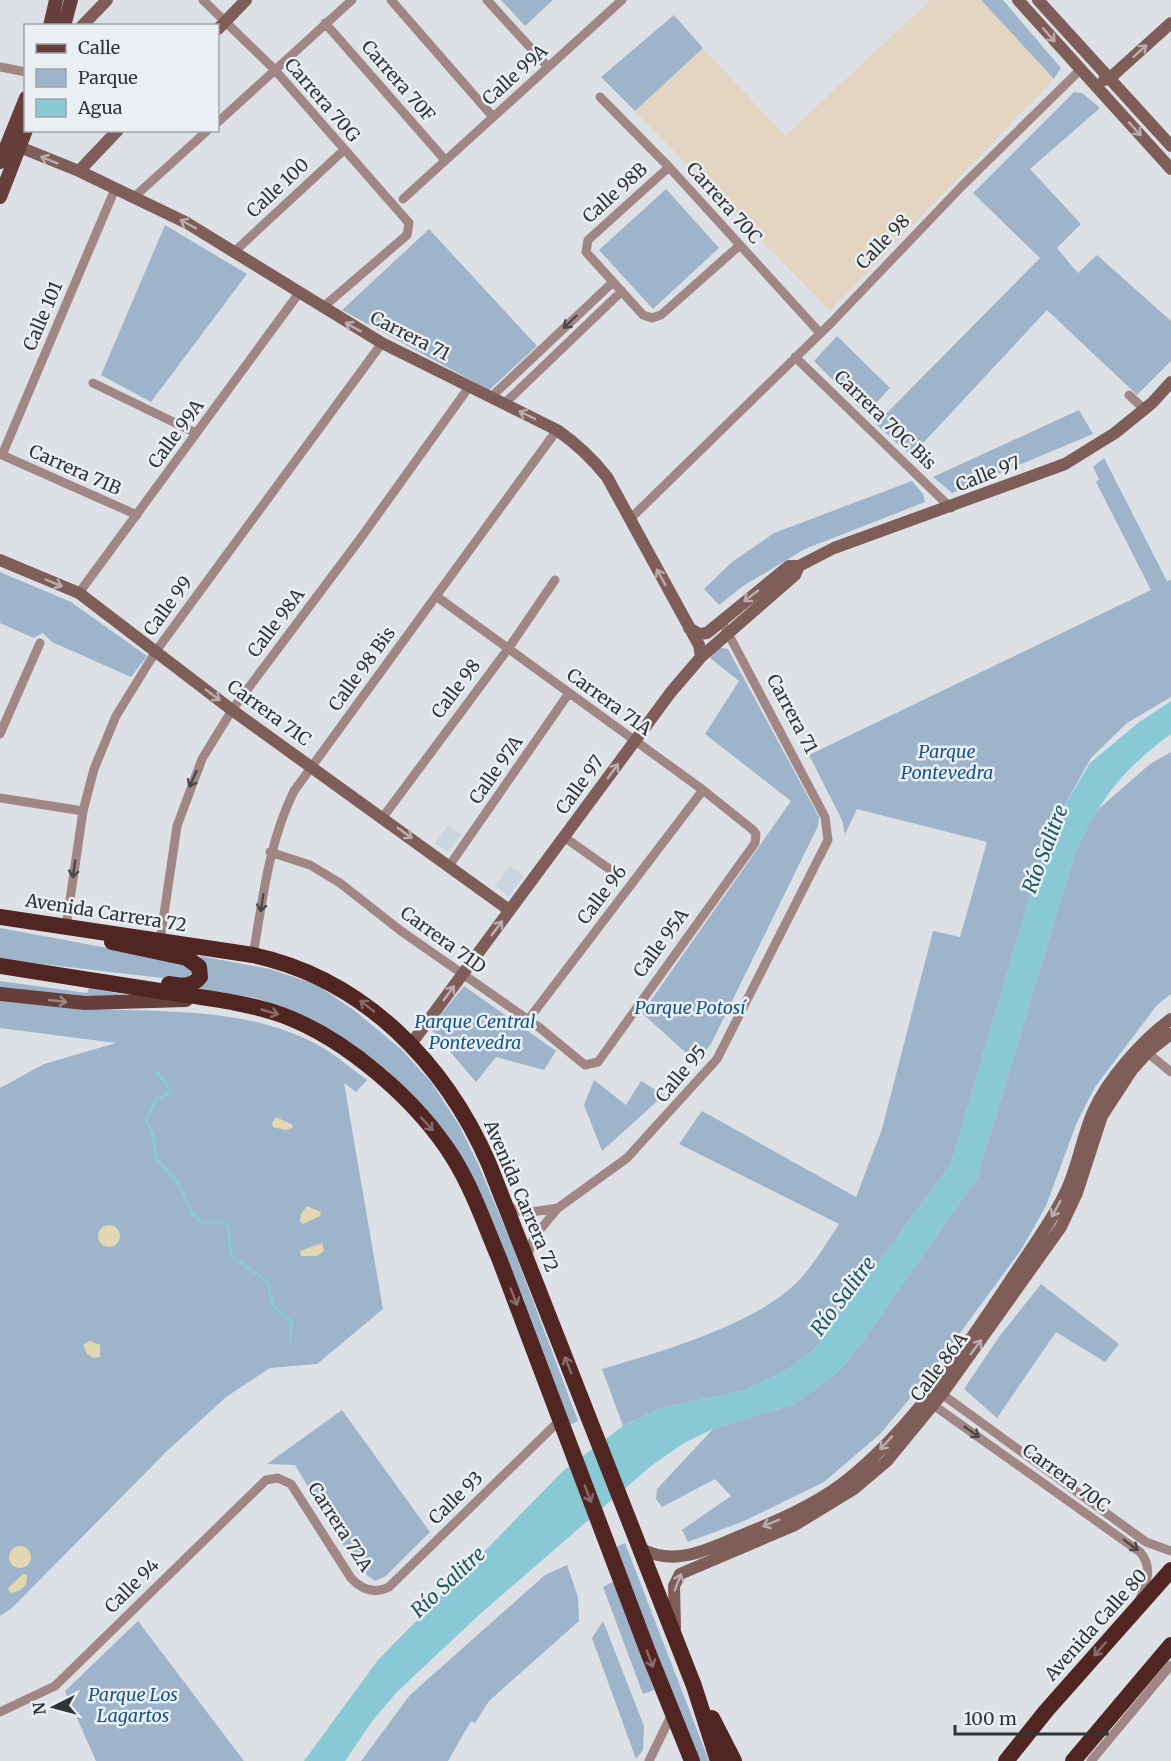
<svg xmlns="http://www.w3.org/2000/svg" width="1171" height="1761" viewBox="0 0 1171 1761" font-family="Merriweather,serif">
  <rect width="100%" height="100%" fill="#dde1e6"/>
  <path fill="#cbd5df" d="M 448,825 L 461,835 L 448,852 L 435,843 Z
    M 510,866 L 524,876 L 509,897 L 495,886 Z"/>
  <path fill="#e3d5c2" d="M 930,0 L 981,0 L 1054,79 L 830,311 L 635,111 L 703,48 L 785,136 Z"/>
  <path fill="#9db4ca" d="M 501,0 L 553,0 L 525,26 Z
    M 981,0 L 1003,0 L 1061,68 L 1054,79 Z
    M 674,15 L 703,48 L 635,111 L 601,77 Z
    M 1074,92 L 1082,93 L 1100,108 L 1030,169 L 1081,224 L 1057,248 L 1078,273 L 1097,255 L 1171,321 L 1171,361 L 1137,395 L 1047,310 L 911,456 L 876,424 L 1040,258 L 973,193 Z
    M 666,189 L 719,248 L 653,309 L 599,250 Z
    M 165,225 L 247,274 L 151,402 L 101,375 Z
    M 429,229 L 537,346 L 489,390 L 342,310 Z
    M 837,336 L 890,388 L 866,414 L 814,361 Z
    M 1079,410 L 1093,434 L 952,493 L 933,477 Z
    M 1104,458 L 1167,581 L 1171,580 L 1171,697 L 1127,723 L 1091,758 L 1060,813 L 1037,872 L 951,1164 L 815,1348 L 786,1371 L 742,1391 L 661,1408 L 623,1426 L 602,1369 C 658,1353 749,1326 792,1287 C 811,1270 825,1245 839,1224 L 679,1144 L 702,1111 L 856,1197 L 882,1129 L 933,931 L 960,937 L 987,842 L 857,809 L 845,834 L 842,820 L 809,755 L 1151,590 L 1096,482 L 1099,479 L 1093,467 Z
    M 912,481 L 923,494 L 925,502 L 805,549 L 743,586 L 719,605 L 704,589 L 732,562 L 774,533 Z
    M 0,572 L 71,602 L 147,656 L 131,677 L 52,642 L 43,633 L 34,638 L 0,623 Z
    M 717,647 L 728,649 L 819,817 L 818,826 L 711,1044 L 696,1062 L 642,1013 L 791,801 L 705,734 L 739,681 L 710,658 Z
    M 1171,752 L 1171,994 L 1157,1005 L 1095,1087 L 1077,1122 L 1046,1206 L 1021,1250 L 927,1378 L 880,1434 L 824,1482 L 744,1521 L 688,1542 L 682,1530 L 731,1496 L 715,1479 L 662,1507 L 656,1499 L 657,1489 L 713,1429 L 794,1404 L 833,1376 L 849,1360 L 977,1178 L 1075,853 L 1094,813 L 1150,764 Z
    M 0,928 L 178,961 L 190,966 L 192,972 L 187,978 L 179,980 L 0,959 Z
    M 200,956 L 270,969 L 317,985 L 355,1011 L 401,1049 L 431,1082 L 459,1125 L 479,1166 L 511,1242 L 578,1421 L 570,1425 L 500,1241 L 416,1100 L 388,1071 L 347,1040 L 300,1014 L 256,998 L 194,988 L 208,975 Z
    M 0,981 L 87,993 L 89,988 L 137,997 L 92,998 L 0,988 Z
    M 464,986 L 556,1051 L 544,1070 L 496,1057 L 476,1082 L 430,1028 Z
    M 0,1000 C 24,1003 48,1006 73,1008 C 154,1013 240,1005 314,1043 C 333,1052 350,1068 367,1080 L 356,1092 L 344,1083 L 383,1309 L 317,1364 L 270,1368 L 226,1397 L 166,1452 L 12,1608 L 0,1616 L 0,1088 L 44,1064 L 116,1043 L 0,1028 Z
    M 594,1080 L 626,1105 L 641,1081 L 664,1095 L 602,1151 L 584,1105 Z
    M 1041,1284 L 1119,1344 L 1105,1362 L 1056,1332 L 997,1418 L 964,1389 L 999,1337 Z
    M 342,1410 L 430,1532 L 386,1576 L 375,1581 L 357,1568 L 295,1465 L 267,1464 Z
    M 625,1543 L 709,1761 L 698,1761 L 616,1547 Z
    M 567,1565 L 578,1597 L 579,1621 L 489,1701 L 475,1723 L 471,1721 L 448,1761 L 361,1761 L 410,1695 L 545,1575 Z
    M 614,1581 L 654,1690 L 643,1694 L 603,1587 Z
    M 138,1621 L 244,1761 L 96,1761 L 65,1691 Z
    M 603,1621 L 644,1726 L 643,1750 L 636,1759 L 592,1638 Z"/>
  <path fill="#e1d7b2" d="M 276,1117 L 293,1125 L 292,1128 L 285,1130 L 273,1127 L 272,1123 Z
    M 307,1206 L 321,1212 L 320,1216 L 303,1224 L 300,1221 L 301,1214 Z
    M98 1236a11 11 0 1 1 22 0a11 11 0 1 1-22 0Z
    M 322,1243 L 324,1251 L 317,1256 L 301,1256 L 300,1251 Z
    M 90,1341 L 100,1345 L 100,1357 L 94,1358 L 87,1354 L 83,1345 Z
    M9 1557a11 11 0 1 1 22 0a11 11 0 1 1-22 0Z
    M 23,1574 L 27,1575 L 26,1585 L 19,1591 L 10,1593 L 8,1588 Z"/>
  <path fill="#89c8d5" d="M 1171,701 L 1171,734 C 1121,771 1101,798 1075,853 L 977,1178 L 849,1360 L 833,1376 L 794,1404 L 713,1429 L 684,1443 L 651,1466 L 480,1614 L 397,1692 L 373,1720 L 345,1761 L 304,1761 L 378,1660 L 563,1471 L 623,1426 L 661,1408 L 742,1391 L 786,1371 L 815,1348 L 951,1164 L 1037,872 L 1060,813 L 1090,763 L 1138,723 Z"/>
  <g fill="none" stroke-linecap="round" stroke-linejoin="round">
    <path stroke="#89c8d5" stroke-width="3" d="M 157,1072 L 172,1092 L 156,1100 L 146,1119 L 153,1135 L 156,1158 L 179,1184 L 192,1214 L 203,1223 L 219,1222 L 228,1225 L 231,1256 L 267,1281 L 273,1306 L 292,1322 L 290,1341"/>
    <path stroke="#a08785" stroke-width="9" d="M 203,0 L 275,70 L 409,223 L 407,235 L 322,308
      M 391,0 L 493,117
      M 487,0 L 548,67
      M 325,23 L 445,160
      M 0,67 L 26,72
      M 600,97 L 669,167 L 820,333
      M 218,122 L 352,0
      M 669,167 L 588,240 L 586,252 L 643,315 L 652,318 L 661,315 L 740,245
      M 133,198 L 208,130
      M 403,199 L 622,0
      M 235,251 L 344,150
      M 795,357 L 951,508
      M 93,383 L 196,433
      M 1129,395 L 1144,409
      M 491,397 L 613,282
      M 504,404 L 622,291
      M 0,454 L 137,515
      M 2,455 L 115,189
      M 630,519 L 832,322 L 962,186 L 1080,70
      M 79,593 L 299,293
      M 0,734 L 40,643
      M 0,798 L 83,811
      M 383,817 L 508,649 L 555,580
      M 564,837 L 615,873
      M 270,852 L 310,865 L 340,883 L 401,931 L 540,1028 L 585,1065 L 598,1062 L 755,843 L 756,834 L 753,830 L 703,790 L 436,596
      M 449,866 L 569,693
      M 66,927 L 83,811 L 94,769 L 116,716 L 156,651 L 382,343
      M 160,941 L 177,826 L 202,759 L 232,710 L 360,539 L 469,387
      M 253,955 C 263,899 268,844 294,791 L 557,430
      M 528,1020 L 703,790
      M 1143,1049 L 1171,1072
      M 506,1206 L 525,1213 L 558,1208
      M 528,1255 L 534,1237 L 558,1208 L 627,1158 L 717,1059 L 828,840 L 825,817 L 721,620
      M 939,1392 L 1146,1542 L 1171,1551
      M 929,1402 L 1140,1552 C 1153,1567 1147,1581 1140,1599
      M 0,1712 L 55,1686 L 266,1480 L 278,1478 L 291,1484 L 351,1578 C 362,1590 375,1594 389,1587 L 560,1420
      M 649,1761 L 670,1718
      M 1091,1761 L 1171,1665"/>
    <path stroke="#7f5d59" stroke-width="12" d="M 1018,0 L 1171,169
      M 1038,0 L 1171,146
      M 82,26 L 107,0
      M 218,29 L 246,0
      M 1104,80 L 1110,78 L 1171,23
      M 12,144 L 79,171 L 187,223 L 382,343 L 557,430 C 577,444 592,458 607,477 L 699,645 L 701,657
      M 79,171 L 118,130
      M 0,560 L 79,593 L 232,710 L 509,910
      M 689,628 L 699,634 L 707,633 L 789,566 L 799,566 L 834,548 L 1065,464 L 1115,433 L 1152,403 L 1171,382
      M 411,1044 L 671,692 L 701,657 L 795,575 L 799,566
      M 640,1548 C 674,1568 708,1549 742,1535 C 777,1521 812,1506 843,1483 C 912,1430 969,1343 1017,1270 C 1034,1244 1054,1218 1067,1189 C 1078,1165 1082,1137 1093,1112 C 1107,1080 1143,1039 1171,1019
      M 675,1628 L 674,1586 L 680,1574 L 795,1525 L 854,1489 L 887,1461 L 942,1394 L 1061,1227 L 1077,1193 L 1102,1116 L 1132,1070 L 1148,1052 L 1171,1034"/>
    <path stroke="#663e3b" stroke-width="14" d="M 50,26 L 56,0
      M 64,26 L 71,0
      M 0,162 L 26,98
      M 0,197 L 26,130
      M 0,994 L 85,1003 L 186,1000"/>
    <path stroke="#512522" stroke-width="16" d="M 0,917 L 253,955 C 364,979 445,1063 489,1164 L 694,1686 L 718,1761
      M 112,942 L 187,958 L 199,967 L 200,977 C 191,988 181,986 169,984
      M 0,966 C 55,975 111,983 166,992 C 205,998 245,1002 282,1015 C 347,1039 418,1101 454,1159 C 473,1190 485,1225 499,1258 L 648,1652 L 692,1761
      M 712,1718 L 734,1761
      M 1006,1761 L 1046,1711 L 1171,1570
      M 1073,1761 L 1171,1645"/>
  </g>
  <defs><path id="oneway-shaft" d="M-6 0H5M1.5-3L5.5 0L1.5 3" fill="none" stroke-width="1.6" stroke-linecap="round" stroke-linejoin="round" transform="scale(1.5)"/></defs>
  <g stroke="#baadae">
    <use href="#oneway-shaft" transform="translate(1049 35) rotate(49)"/>
    <use href="#oneway-shaft" transform="translate(1140 51) rotate(-42)"/>
    <use href="#oneway-shaft" transform="translate(1135 129) rotate(48)"/>
    <use href="#oneway-shaft" transform="translate(49 160) rotate(-158)"/>
    <use href="#oneway-shaft" transform="translate(188 224) rotate(-152)"/>
    <use href="#oneway-shaft" transform="translate(353 327) rotate(-151)"/>
    <use href="#oneway-shaft" transform="translate(527 415) rotate(-154)"/>
    <use href="#oneway-shaft" transform="translate(661 577) rotate(-119)"/>
    <use href="#oneway-shaft" transform="translate(54 583) rotate(23)"/>
    <use href="#oneway-shaft" transform="translate(751 596) rotate(142)"/>
    <use href="#oneway-shaft" transform="translate(213 695) rotate(37)"/>
    <use href="#oneway-shaft" transform="translate(613 771) rotate(-54)"/>
    <use href="#oneway-shaft" transform="translate(405 833) rotate(36)"/>
    <use href="#oneway-shaft" transform="translate(497 928) rotate(-54)"/>
    <use href="#oneway-shaft" transform="translate(449 993) rotate(-54)"/>
    <use href="#oneway-shaft" transform="translate(1056 1209) rotate(119)"/>
    <use href="#oneway-shaft" transform="translate(976 1347) rotate(-53)"/>
    <use href="#oneway-shaft" transform="translate(886 1443) rotate(133)"/>
    <use href="#oneway-shaft" transform="translate(771 1523) rotate(158)"/>
    <use href="#oneway-shaft" transform="translate(678 1582) rotate(-69)"/>
  </g>
  <g stroke="#4d4849">
    <use href="#oneway-shaft" transform="translate(570 322) rotate(136)"/>
    <use href="#oneway-shaft" transform="translate(193 779) rotate(114)"/>
    <use href="#oneway-shaft" transform="translate(74 869) rotate(98)"/>
    <use href="#oneway-shaft" transform="translate(262 903) rotate(99)"/>
    <use href="#oneway-shaft" transform="translate(972 1432) rotate(35)"/>
    <use href="#oneway-shaft" transform="translate(1131 1545) rotate(36)"/>
  </g>
  <use stroke="#9b8585" href="#oneway-shaft" transform="translate(58 1001) rotate(6)"/>
  <g stroke="#876c6b">
    <use href="#oneway-shaft" transform="translate(367 1006) rotate(-142)"/>
    <use href="#oneway-shaft" transform="translate(270 1012) rotate(16)"/>
    <use href="#oneway-shaft" transform="translate(427 1124) rotate(48)"/>
    <use href="#oneway-shaft" transform="translate(514 1297) rotate(69)"/>
    <use href="#oneway-shaft" transform="translate(568 1365) rotate(-111)"/>
    <use href="#oneway-shaft" transform="translate(588 1494) rotate(69)"/>
    <use href="#oneway-shaft" transform="translate(1100 1649) rotate(131)"/>
    <use href="#oneway-shaft" transform="translate(650 1659) rotate(69)"/>
  </g>
  <g text-anchor="middle" stroke-width="5" stroke-linejoin="round" paint-order="stroke">
    <g font-size="18" fill="#313335" stroke="#eaeff3">
      <text transform="translate(515 75) rotate(-42)" y="6">Calle 99A</text>
      <text transform="translate(398 81) rotate(49)" y="6">Carrera 70F</text>
      <text transform="translate(322 100) rotate(49)" y="6">Carrera 70G</text>
      <text transform="translate(278 188) rotate(-43)" y="6">Calle 100</text>
      <text transform="translate(615 193) rotate(-42)" y="6">Calle 98B</text>
      <text transform="translate(724 203) rotate(48)" y="6">Carrera 70C</text>
      <text transform="translate(883 242) rotate(-46)" y="6">Calle 98</text>
      <text transform="translate(43 316) rotate(-67)" y="6">Calle 101</text>
      <text transform="translate(410 336) rotate(27)" y="6">Carrera 71</text>
      <text transform="translate(885 420) rotate(44)" y="6">Carrera 70C Bis</text>
      <text transform="translate(176 434) rotate(-54)" y="6">Calle 99A</text>
      <text transform="translate(75 470) rotate(24)" y="6">Carrera 71B</text>
      <text transform="translate(988 474) rotate(-21)" y="6">Calle 97</text>
      <text transform="translate(168 606) rotate(-54)" y="6">Calle 99</text>
      <text transform="translate(276 623) rotate(-53)" y="6">Calle 98A</text>
      <text transform="translate(362 669) rotate(-54)" y="6">Calle 98 Bis</text>
      <text transform="translate(456 689) rotate(-53)" y="6">Calle 98</text>
      <text transform="translate(609 702) rotate(36)" y="6">Carrera 71A</text>
      <text transform="translate(269 713) rotate(36)" y="6">Carrera 71C</text>
      <text transform="translate(792 714) rotate(62)" y="6">Carrera 71</text>
      <text transform="translate(496 770) rotate(-55)" y="6">Calle 97A</text>
      <text transform="translate(580 785) rotate(-54)" y="6">Calle 97</text>
      <text transform="translate(602 895) rotate(-53)" y="6">Calle 96</text>
      <text transform="translate(106 913) rotate(9)" y="6">Avenida Carrera 72</text>
      <text transform="translate(443 940) rotate(36)" y="6">Carrera 71D</text>
      <text transform="translate(661 943) rotate(-54)" y="6">Calle 95A</text>
      <text transform="translate(681 1074) rotate(-50)" y="6">Calle 95</text>
      <text transform="translate(521 1196) rotate(67)" y="6">Avenida Carrera 72</text>
      <text transform="translate(939 1367) rotate(-53)" y="6">Calle 86A</text>
      <text transform="translate(1066 1478) rotate(36)" y="6">Carrera 70C</text>
      <text transform="translate(456 1498) rotate(-44)" y="6">Calle 93</text>
      <text transform="translate(340 1527) rotate(57)" y="6">Carrera 72A</text>
      <text transform="translate(132 1586) rotate(-45)" y="6">Calle 94</text>
      <text transform="translate(1096 1625) rotate(-48)" y="6">Avenida Calle 80</text>
    </g>
    <g font-size="18" font-style="italic" fill="#195583" stroke="#eaeff3">
      <text x="947" y="758">Parque<tspan x="947" dy="21">Pontevedra</tspan></text>
      <text x="690" y="1014">Parque Potosí</text>
      <text x="475" y="1028">Parque Central<tspan x="475" dy="21">Pontevedra</tspan></text>
      <text x="133" y="1701">Parque Los<tspan x="133" dy="21">Lagartos</tspan></text>
    </g>
    <g font-size="20" font-style="italic" fill="#20565f" stroke="#eaeff3">
      <text transform="translate(1045 849) rotate(-69)" y="7">Río Salitre</text>
      <text transform="translate(843 1296) rotate(-53)" y="7">Río Salitre</text>
      <text transform="translate(448 1582) rotate(-43)" y="7">Río Salitre</text>
    </g>
  </g>
  <rect x="24" y="24" width="195" height="108" fill="#eaeff3" stroke="#a0a4a7" stroke-width="1.5"/>
  <rect x="36" y="44" width="30" height="9" fill="#663e3b" stroke="#a0a4a7" stroke-width="1.5"/>
  <text x="78" y="54" font-size="18" fill="#313335">Calle</text>
  <rect x="36" y="69" width="30" height="18" fill="#9db4ca" stroke="#a0a4a7" stroke-width="1.5"/>
  <text x="78" y="84" font-size="18" fill="#313335">Parque</text>
  <rect x="36" y="99" width="30" height="18" fill="#89c8d5" stroke="#a0a4a7" stroke-width="1.5"/>
  <text x="78" y="114" font-size="18" fill="#313335">Agua</text>
  <g transform="translate(54 1707) rotate(264)" stroke="#eaeff3" stroke-width="4.5" paint-order="stroke">
  <path d="M0-4.5L10 22L0 15L-10 22Z" fill="#313335"/>
  <text y="-9" font-size="16" font-weight="bold" text-anchor="middle" fill="#313335">N</text>
  </g>
  <path d="M955 1725v9h152v-9" fill="none" stroke="#313335" stroke-width="3"/>
  <text x="964" y="1725" font-size="18" fill="#313335" stroke="#eaeff3" stroke-width="4.5" paint-order="stroke">100 m</text>
</svg>
